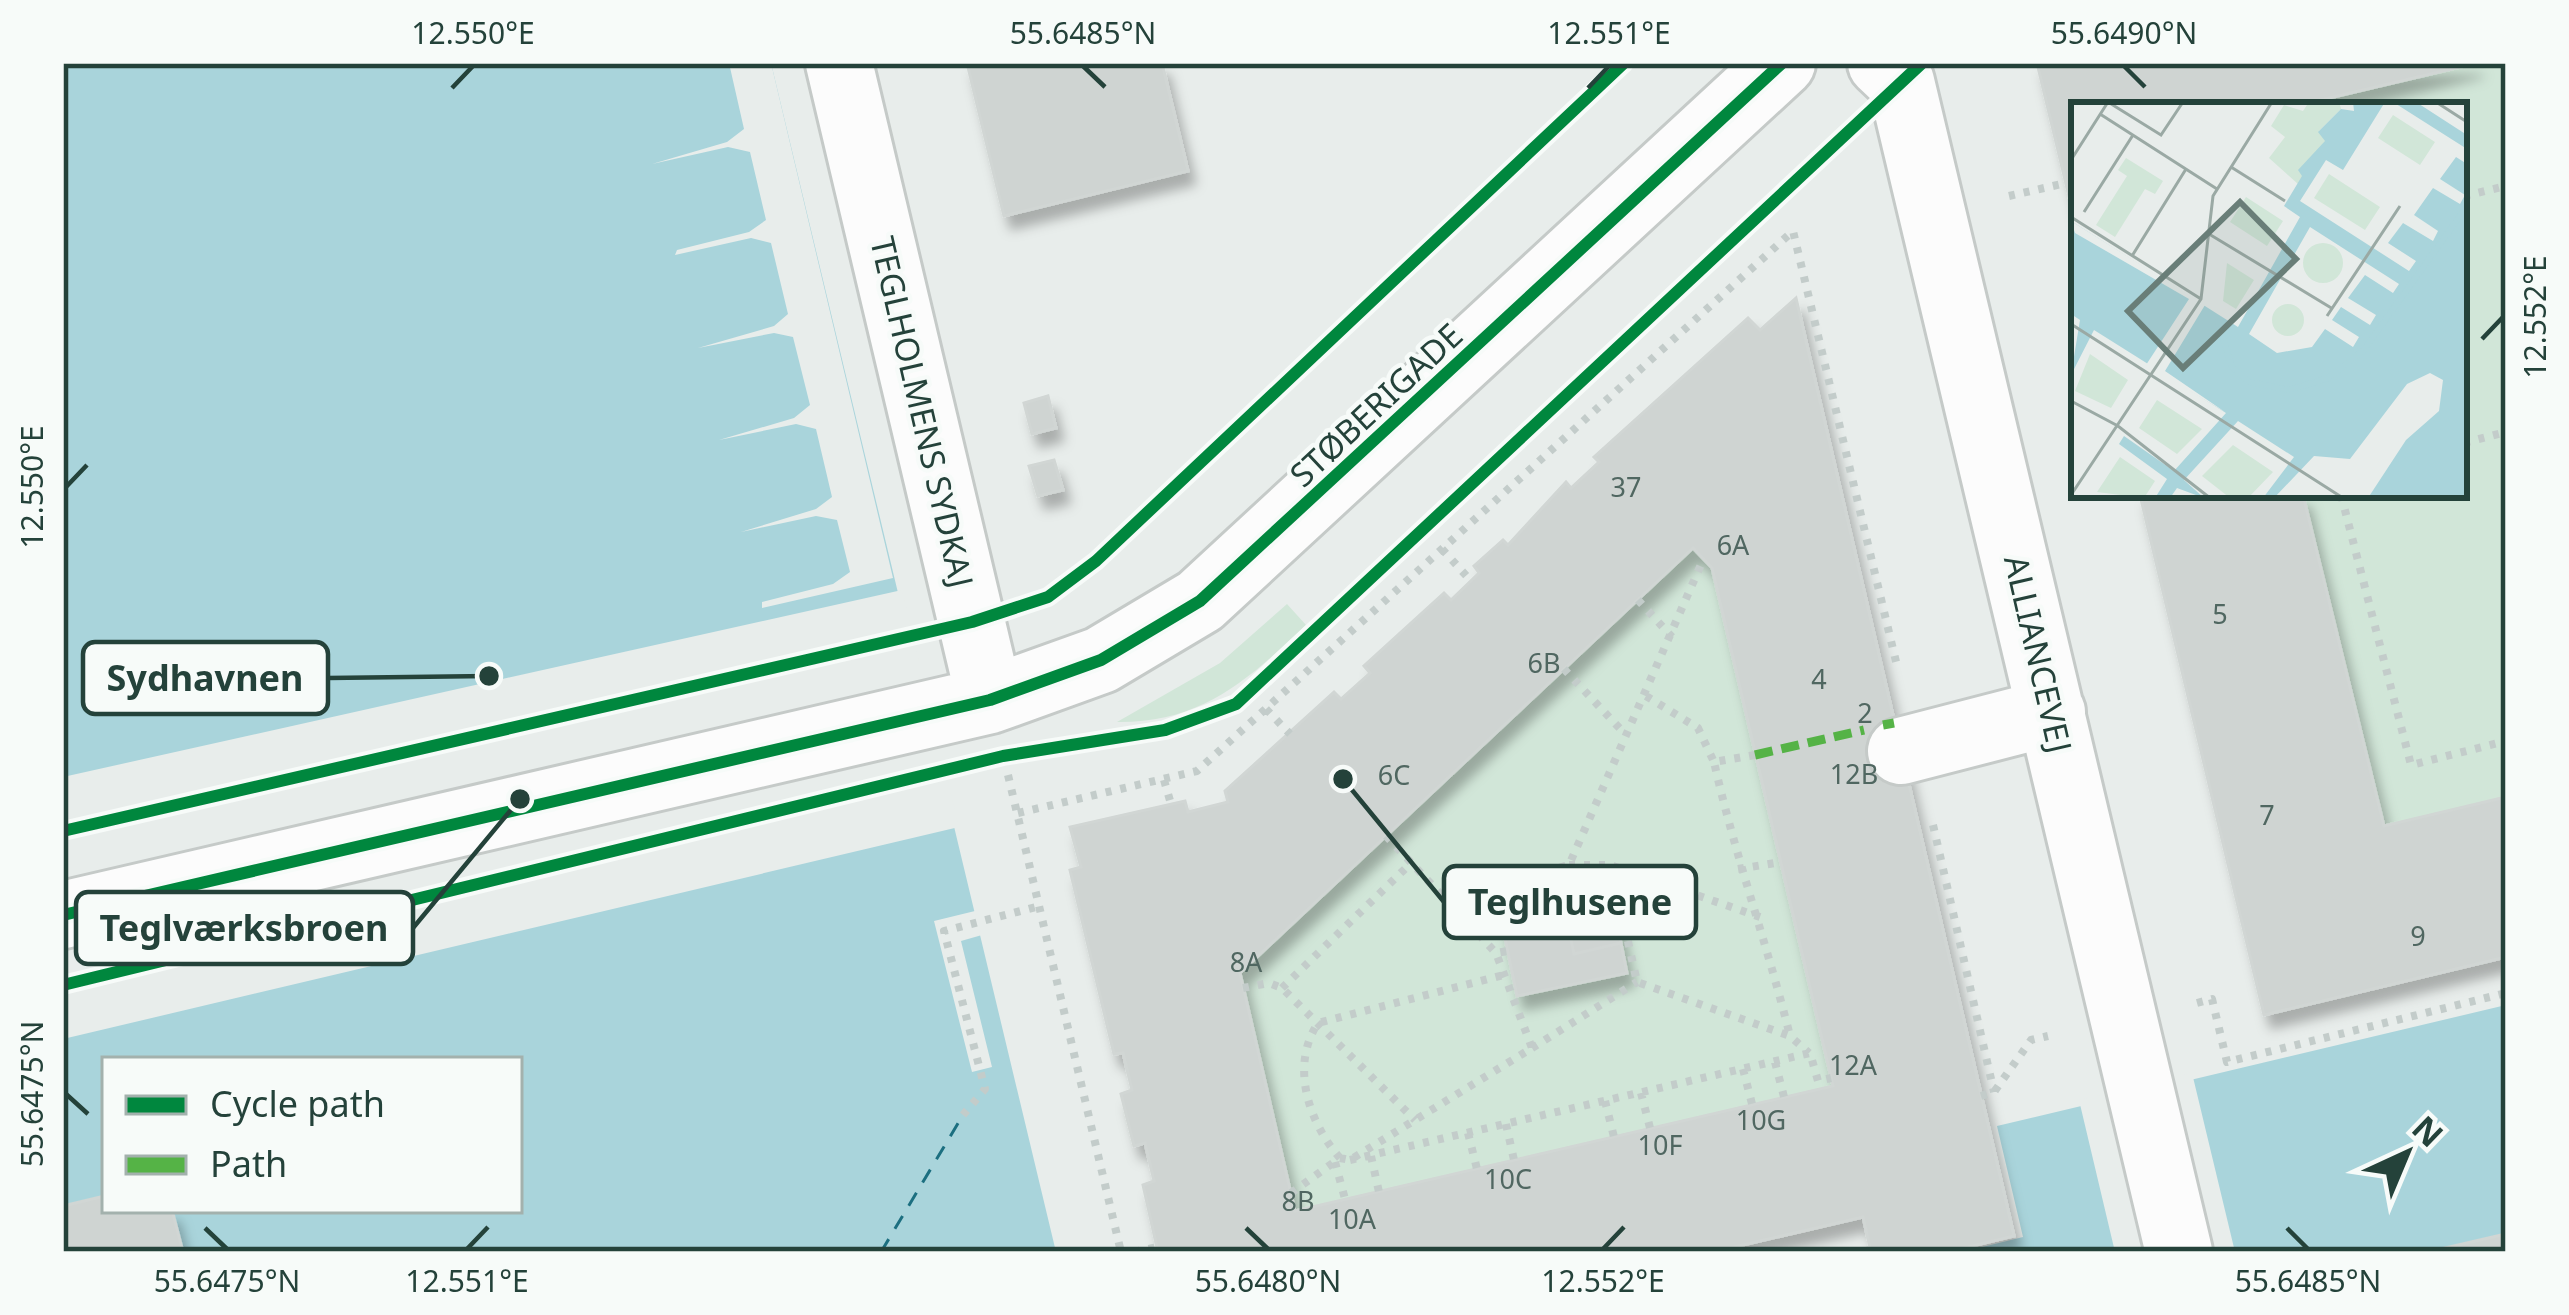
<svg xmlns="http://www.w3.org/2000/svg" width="2569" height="1315" viewBox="0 0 2569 1315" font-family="'Noto Sans',sans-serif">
  <defs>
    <filter id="shadow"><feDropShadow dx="7" dy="13" stdDeviation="6" flood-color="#0004"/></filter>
  </defs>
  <rect width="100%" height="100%" fill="#e8edeb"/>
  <path fill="#d1e6d8" d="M 2477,63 L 2506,63 L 2506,797 L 2384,826 L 2303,495 L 2464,495 L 2464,105 L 2300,105 Z
    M 1693,548 L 1712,568 L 1833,1086 L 1295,1211 L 1240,973 Z
    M 1287,604 L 1306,625 C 1248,680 1201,723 1117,722 L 1220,663 Z"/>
  <path fill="#a9d4db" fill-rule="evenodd" d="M 63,63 L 771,63 L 1056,1252 L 63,1252 ZM 105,1060 L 519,1060 L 519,1210 L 105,1210 Z
    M 2506,1005 L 2506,1234 L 2428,1252 L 1962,1252 L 2023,1237 L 1997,1126 Z"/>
  <path fill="#e8edeb" d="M 729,63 L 771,63 L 893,578 L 762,608 L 762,602 L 833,584 L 850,572 L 837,520 L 816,516 L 741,532 L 816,509 L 832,497 L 816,429 L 796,424 L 719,440 L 794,418 L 810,405 L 793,337 L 774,333 L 698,348 L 774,326 L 788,314 L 771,243 L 751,238 L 675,255 L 677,250 L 749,232 L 766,220 L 750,152 L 728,147 L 652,164 L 727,142 L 744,129 Z
    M 902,590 L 959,827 L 63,1039 L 63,777 Z
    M 975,911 L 982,935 L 961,941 L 992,1067 L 972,1072 L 934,921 Z
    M 2192,1073 L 2235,1252 L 2115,1252 L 2079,1100 Z"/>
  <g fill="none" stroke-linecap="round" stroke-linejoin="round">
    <path stroke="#1c6f80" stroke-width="3" stroke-dasharray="15 12" stroke-linecap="butt" d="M 881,1252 L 963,1115"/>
  </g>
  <path fill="#cfd4d2" stroke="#d1d6d4" stroke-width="3" fill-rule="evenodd" filter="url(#shadow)" d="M 967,63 L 1162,63 L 1188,171 L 1004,216 Z
    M 2037,63 L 2477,63 L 2300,105 L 2074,105 L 2074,217 Z
    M 1796,298 L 2014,1236 L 1947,1252 L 1871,1252 L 1863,1217 L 1713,1252 L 1158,1252 L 1143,1185 L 1154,1181 L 1145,1143 L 1134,1146 L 1121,1094 L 1132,1090 L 1123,1053 L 1114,1054 L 1070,870 L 1081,867 L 1070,827 L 1185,801 L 1188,812 L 1228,802 L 1225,791 L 1334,692 L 1341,699 L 1370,673 L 1364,666 L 1444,593 L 1451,600 L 1479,573 L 1474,566 L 1503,540 L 1508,545 L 1566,482 L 1571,488 L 1599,462 L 1594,457 L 1748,318 L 1760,330 ZM 1693,548 L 1712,568 L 1833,1086 L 1295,1211 L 1240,973 Z
    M 1048,396 L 1056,428 L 1032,434 L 1024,403 Z
    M 1054,460 L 1063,490 L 1038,496 L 1029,466 Z
    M 2140,495 L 2303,495 L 2384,826 L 2506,797 L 2506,957 L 2264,1015 Z
    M 1608,883 L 1621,943 L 1574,954 L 1561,891 Z
    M 1561,891 L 1574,954 L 1621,943 L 1627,973 L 1517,996 L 1498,905 Z
    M 105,1196 L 105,1210 L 172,1210 L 183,1252 L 63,1252 L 63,1206 Z
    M 2506,1234 L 2506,1252 L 2428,1252 Z"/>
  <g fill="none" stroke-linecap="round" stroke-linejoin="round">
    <g stroke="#c5cac8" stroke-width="72">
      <path id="minor" d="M 839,63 L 990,700
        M 1881,63 L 1901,82 L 2179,1252
        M 1901,751 L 2052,712
        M 63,915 L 990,700 L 1101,660 L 1200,601 L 1782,63"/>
    </g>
    <path stroke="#c3ccca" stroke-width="8" stroke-dasharray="6 9" stroke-linecap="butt" d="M 2385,105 L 2388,105
      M 2009,196 L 2066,183
      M 2464,196 L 2506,186
      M 2464,443 L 2506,432
      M 2341,495 L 2411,765 L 2506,741
      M 1442,549 L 1471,581
      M 1638,600 L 1672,637
      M 1564,669 L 1625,734
      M 1646,696 L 1698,728 L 1714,762
      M 1266,709 L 1290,734
      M 1755,755 L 1714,762 C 1735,856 1767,943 1790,1036
      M 1008,775 L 1121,1252
      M 1164,780 L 1171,804
      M 1018,813 L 1197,771 L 1793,231 L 1898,670
      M 1933,825 L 1994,1092
      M 1386,836 L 1496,953 L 1508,951
      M 1569,865 L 1611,865 L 1637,982 L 1790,1036 L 1809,1053
      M 1613,866 L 1760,917
      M 1738,869 L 1781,862
      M 1444,899 L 1569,865 L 1703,560
      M 1472,927 L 1502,923
      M 1243,988 L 1269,983 L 1282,988 L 1415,1120
      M 1282,988 L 1411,863
      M 2197,1003 L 2212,999 L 2227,1062 L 2506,993
      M 1532,1048 L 1637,982
      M 1775,1062 L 1784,1097
      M 1743,1069 L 1752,1104
      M 1641,1093 L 1650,1128
      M 1981,1096 L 1994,1092 L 2031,1040 L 2048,1036
      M 1605,1101 L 1614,1137
      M 963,1115 L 985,1089 L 944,931 L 1040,906
      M 1506,1124 L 1514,1160
      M 1468,1133 L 1477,1169
      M 1371,1156 L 1379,1192
      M 1340,1158 C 1308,1122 1290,1065 1318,1023 L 1504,975
      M 1350,1160 L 1810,1053 L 1818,1081 L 1831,1078
      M 1335,1162 L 1345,1199
      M 1291,1193 L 1340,1158 L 1350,1160 L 1532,1048 L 1496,953
      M 1134,1252 L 1157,1247
      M 1863,1252 L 1870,1250"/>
    <use href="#minor" stroke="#fcfcfc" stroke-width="66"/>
    <path stroke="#55b346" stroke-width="9" stroke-dasharray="18 9" stroke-linecap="butt" d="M 1883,725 L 1894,723
      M 1755,755 L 1864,730"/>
    <g stroke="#f7fbf9" stroke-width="20">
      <path id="cycleway" d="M 63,831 L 972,622 L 1048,597 L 1096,561 L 1624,63
        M 63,915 L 990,700 L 1101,660 L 1200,601 L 1782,63
        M 63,985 L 1003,756 L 1165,730 L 1236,704 L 1922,63"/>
    </g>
    <use href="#cycleway" stroke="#00873e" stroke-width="12"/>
  </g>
  <path fill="none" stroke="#24423a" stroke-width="4.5" d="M 1083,66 L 1105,87M 2124,66 L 2145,87M 452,88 L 473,66M 1588,88 L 1609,66M 2482,339 L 2503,317M 66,487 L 87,465M 66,1094 L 88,1114M 205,1228 L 227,1249M 1246,1228 L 1268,1249M 2287,1228 L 2308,1249M 467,1249 L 488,1227M 1603,1249 L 1624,1227"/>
  <g text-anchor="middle" stroke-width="9" stroke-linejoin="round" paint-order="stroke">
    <g font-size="27" fill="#506761">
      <text x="1626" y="497">37</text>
      <text x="1733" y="555">6A</text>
      <text x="2220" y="624">5</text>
      <text x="1544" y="673">6B</text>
      <text x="1819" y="689">4</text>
      <text x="1865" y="723">2</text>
      <text x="1854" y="784">12B</text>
      <text x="1394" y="785">6C</text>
      <text x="2267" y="825">7</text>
      <text x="2418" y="946">9</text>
      <text x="1246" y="972">8A</text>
      <text x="1853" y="1075">12A</text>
      <text x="1761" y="1130">10G</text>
      <text x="1660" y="1155">10F</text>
      <text x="1508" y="1189">10C</text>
      <text x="1298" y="1211">8B</text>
      <text x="1352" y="1229">10A</text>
    </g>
    <g font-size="33" fill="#24423a" stroke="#f7fbf9">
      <text transform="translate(1376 405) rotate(-43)" y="12">STØBERIGADE</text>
      <text transform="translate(922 412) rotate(77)" y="12">TEGLHOLMENS SYDKAJ</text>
      <text transform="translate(2038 654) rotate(77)" y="12">ALLIANCEVEJ</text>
    </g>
  </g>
  <g transform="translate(2071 102)">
    <rect width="396" height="396" fill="#e8edeb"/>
    <path d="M 238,0 L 268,0 L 270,7 L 248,29 L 255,38 L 227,82 L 198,56 L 214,35 L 200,24 L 213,3 L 232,9 ZM 322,13 L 364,40 L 349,63 L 307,36 ZM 55,56 L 92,79 L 84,92 L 74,87 L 44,135 L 25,123 L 56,74 L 47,68 ZM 258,72 L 309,105 L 294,128 L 243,96 ZM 175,95 L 212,119 L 196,144 L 159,120 ZM232 161a20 20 0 1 1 40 0a20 20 0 1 1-40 0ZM 156,161 L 183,178 L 165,207 L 152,199 ZM201 218a16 16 0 1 1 32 0a16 16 0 1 1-32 0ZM 19,252 L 57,278 L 40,306 L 4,289 ZM 86,298 L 131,327 L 106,352 L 68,326 ZM 162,343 L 202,370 L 177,396 L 159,396 L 131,374 ZM 49,355 L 84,379 L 73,396 L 26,390 Z" fill="#d1e6d8"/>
    <path d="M 282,0 L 314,0 L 272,68 L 255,58 L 229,99 L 338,169 L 345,159 L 317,141 L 332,121 L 362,139 L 367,129 L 343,113 L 362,86 L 389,102 L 394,93 L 369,77 L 385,55 L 396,62 L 396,396 L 297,396 L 335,338 L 368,309 L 372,278 L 359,271 L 336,282 L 279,357 L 243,354 L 203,396 L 192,396 L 223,355 L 167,319 L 113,378 L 133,396 L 106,386 L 99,396 L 84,396 L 96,377 L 48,342 L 53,334 L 103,369 L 155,311 L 23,228 L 0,273 L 9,218 L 0,212 L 0,119 L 167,225 L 229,115 L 213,104 L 231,74 L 227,68 L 254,39 L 247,30 L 270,7 L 283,9 ZM 239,125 L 328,182 L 322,191 L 294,173 L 277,196 L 305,213 L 299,223 L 270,205 L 261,218 L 288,235 L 282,245 L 254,227 L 241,245 L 206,251 L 178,232 ZM 322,0 L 345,0 L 396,33 L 396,47 Z" fill="#a9d4db" fill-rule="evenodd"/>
    <path d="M 0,119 L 134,203 L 94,269 L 154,310 L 75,263 L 118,197 L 4,131 Z" fill="#e8edeb"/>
    <path fill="none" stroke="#a9d4db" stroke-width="6" d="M 146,217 L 161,265 L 178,280 L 218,288 L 257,276 L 292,249 L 396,104"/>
    <path fill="none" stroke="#9aa9a4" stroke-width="3" d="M 37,0 L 90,33 L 112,0M 365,0 L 396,20M 29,12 L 146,87M 0,58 L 37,0M 160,65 L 214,99M 13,110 L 62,33M 0,115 L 130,197M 138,132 L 262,207M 61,154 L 115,67M 256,214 L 329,104M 0,222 L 272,396M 0,299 L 47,324 L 139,396M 0,393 L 130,197 L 142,94 L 201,0"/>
    <path fill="#697e78" fill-opacity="0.15" stroke="#697e78" stroke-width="6" d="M 169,100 L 225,157 L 112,266 L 57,209 Z"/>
    <rect width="396" height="396" fill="none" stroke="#24423a" stroke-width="6"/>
  </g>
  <path fill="none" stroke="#24423a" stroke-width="4.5" d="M489 676L328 678M1343 779L1444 902M520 799L413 928"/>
  <g fill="#24423a" stroke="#f7fbf9" stroke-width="4.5">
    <circle cx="489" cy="676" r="12"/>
    <circle cx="1343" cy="779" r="12"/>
    <circle cx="520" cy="799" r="12"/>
  </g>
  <g fill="#f7fbf9" stroke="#24423a" stroke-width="4.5">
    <rect x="83" y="642" width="245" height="72" rx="12"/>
    <rect x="1444" y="866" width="252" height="72" rx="12"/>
    <rect x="76" y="892" width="337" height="72" rx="12"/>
  </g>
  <g font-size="36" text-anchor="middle" font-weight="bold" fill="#24423a">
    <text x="205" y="691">Sydhavnen</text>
    <text x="1570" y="915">Teglhusene</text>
    <text x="244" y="941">Teglværksbroen</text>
  </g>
  <rect width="2569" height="1315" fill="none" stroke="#f7fbf9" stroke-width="132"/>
  <rect x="102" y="1057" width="420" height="156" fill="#f7fbf9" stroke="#a3b1ad" stroke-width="3"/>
  <rect x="126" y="1096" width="60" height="18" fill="#00873e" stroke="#a3b1ad" stroke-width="3"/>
  <text x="210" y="1117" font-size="36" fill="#24423a">Cycle path</text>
  <rect x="126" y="1156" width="60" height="18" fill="#55b346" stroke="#a3b1ad" stroke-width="3"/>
  <text x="210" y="1177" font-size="36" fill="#24423a">Path</text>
  <g transform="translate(2407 1153) rotate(44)" stroke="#f7fbf9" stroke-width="9" paint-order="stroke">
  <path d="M0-9L21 45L0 30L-21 45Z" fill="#24423a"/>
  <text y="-18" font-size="33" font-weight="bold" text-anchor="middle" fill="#24423a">N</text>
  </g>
  <rect x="66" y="66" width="2437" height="1183" fill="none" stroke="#24423a" stroke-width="4.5"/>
  <g font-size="30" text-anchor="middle" fill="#24423a">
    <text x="473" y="44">12.550°E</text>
    <text x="1083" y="44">55.6485°N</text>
    <text x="1609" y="44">12.551°E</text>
    <text x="2124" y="44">55.6490°N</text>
    <text transform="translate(2536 317) rotate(-90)" y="10">12.552°E</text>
    <text transform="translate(33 487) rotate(-90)" y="10">12.550°E</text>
    <text transform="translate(33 1094) rotate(-90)" y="10">55.6475°N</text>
    <text x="227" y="1292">55.6475°N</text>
    <text x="467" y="1292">12.551°E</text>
    <text x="1268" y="1292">55.6480°N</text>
    <text x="1603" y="1292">12.552°E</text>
    <text x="2308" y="1292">55.6485°N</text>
  </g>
</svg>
